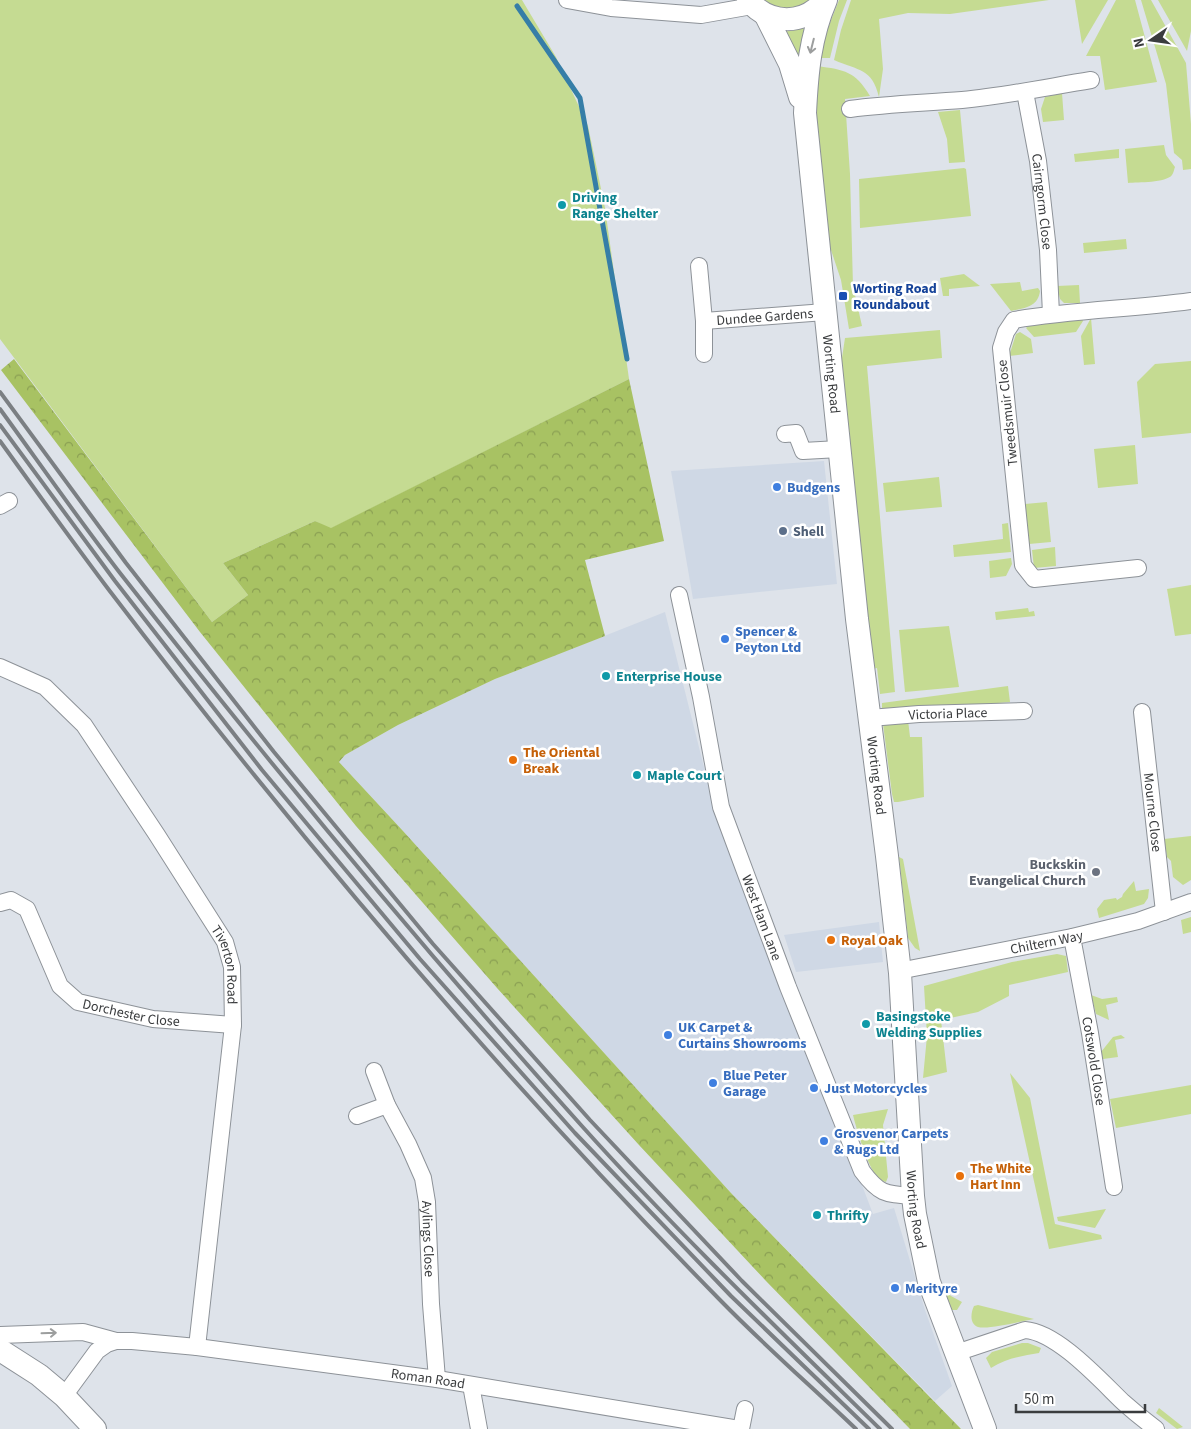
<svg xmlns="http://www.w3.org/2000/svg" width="1191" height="1429" viewBox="0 0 1191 1429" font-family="'Source Sans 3',sans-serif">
  <defs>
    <pattern id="forest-crowns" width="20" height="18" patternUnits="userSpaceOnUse" patternTransform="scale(1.25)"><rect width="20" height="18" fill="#a8c263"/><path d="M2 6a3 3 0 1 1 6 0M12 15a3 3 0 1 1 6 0" fill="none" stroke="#8a9f53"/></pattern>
  </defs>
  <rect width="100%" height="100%" fill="#dee3ea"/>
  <path fill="#cfd8e5" d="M 824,461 L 837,584 L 693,599 L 671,471 Z
    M 665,612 L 713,803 L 793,1004 L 873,1214 L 894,1208 L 925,1310 L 952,1386 L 935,1401 L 731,1193 L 403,831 L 339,762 L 345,755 L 398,725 L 495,679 Z
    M 879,922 L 883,962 L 796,972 L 784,935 Z"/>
  <path fill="#c5db92" d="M 0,0 L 522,0 L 556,57 L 588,126 L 605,208 L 629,379 L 330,529 L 315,521 L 223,563 L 248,595 L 212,622 L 0,339 Z
    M 764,0 L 811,0 C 791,9 785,14 764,0 Z
    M 839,0 L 847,0 L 839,21 L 830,58 L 819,58 L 826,33 Z
    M 851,0 L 1049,0 L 950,14 L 908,13 L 879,19 L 883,69 L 879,97 C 872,68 859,71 834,60 L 841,30 Z
    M 1075,0 L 1108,0 L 1082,44 Z
    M 1116,0 L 1135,0 L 1157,82 L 1105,90 L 1100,56 L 1086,56 Z
    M 1141,0 L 1151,0 L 1186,63 L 1191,124 L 1191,169 L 1183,170 L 1182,160 L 1174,153 L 1166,84 Z
    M 1158,0 L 1191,0 L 1191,31 L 1187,51 Z
    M 812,27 L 799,54 L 796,56 L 783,32 Z
    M 817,66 C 845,70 855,71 870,96 L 845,99 L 850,174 L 853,286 L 862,326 L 849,329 L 841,280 L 830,247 L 827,226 L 814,100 Z
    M 1062,93 L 1064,120 L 1043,122 L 1041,109 L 1045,97 Z
    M 960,110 L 965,162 L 949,163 L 947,139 L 938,112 Z
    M 1164,145 L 1166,155 L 1175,167 C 1174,169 1174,172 1172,175 C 1166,183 1138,182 1128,183 L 1125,149 Z
    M 1119,149 L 1119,158 L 1075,162 L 1074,154 Z
    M 964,168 L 966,169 L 971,216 L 860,228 L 859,179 Z
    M 1126,239 L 1127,249 L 1084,253 L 1083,243 Z
    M 964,274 L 980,286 L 949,289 L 949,296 L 943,296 L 940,278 Z
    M 1020,282 L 1022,291 L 1038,288 L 1040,291 C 1038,307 1025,308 1011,311 L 990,284 Z
    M 1079,285 L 1080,303 L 1064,303 L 1060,299 L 1057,286 Z
    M 1091,318 L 1095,364 L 1084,365 L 1081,336 Z
    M 1082,319 L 1083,321 L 1076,332 L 1034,337 L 1026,328 L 1028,326 Z
    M 940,330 L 942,358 L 867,366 L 895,692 L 880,694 L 877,668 L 873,669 L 840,371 L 845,338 Z
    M 1020,332 L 1031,339 L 1033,353 L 1009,356 L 1016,334 Z
    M 1191,361 L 1191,433 L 1142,438 L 1137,382 L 1155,364 Z
    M 1135,445 L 1138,484 L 1098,488 L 1094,449 Z
    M 939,477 L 942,507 L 886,512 L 883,483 Z
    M 1047,502 L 1051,542 L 1029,544 L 1025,504 Z
    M 1008,523 L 1011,552 L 954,557 L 953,545 L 1003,539 L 1002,524 Z
    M 1055,547 L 1056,566 L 1034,568 L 1032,550 Z
    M 1011,558 L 1012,564 L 1006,576 L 990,578 L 989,561 Z
    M 1191,585 L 1191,634 L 1175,636 L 1167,589 Z
    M 1028,608 L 1029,612 L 1034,611 L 1035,616 L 996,620 L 995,612 Z
    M 949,626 L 959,687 L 905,692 L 899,630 Z
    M 1008,686 L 1010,702 L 926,709 L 882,711 L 882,703 Z
    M 908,720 L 910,737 L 922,737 L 924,797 L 898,802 L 894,802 L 892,794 L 883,724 Z
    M 1191,836 L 1191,880 L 1183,885 L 1173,877 L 1171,861 L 1167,857 L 1164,839 Z
    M 899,857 L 903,859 L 920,951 L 915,948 L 908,938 Z
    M 1134,881 L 1136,891 L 1149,889 L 1148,898 L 1144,904 L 1099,918 L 1097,909 L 1104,900 L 1116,898 L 1117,900 L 1122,897 L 1123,894 Z
    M 1191,917 L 1191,932 L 1183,934 L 1181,920 Z
    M 1057,954 L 1066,956 L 1068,972 L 1009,985 L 1009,996 L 978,1012 L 941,1020 L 947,1072 L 923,1078 L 927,1036 L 924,986 L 1012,962 Z
    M 1091,995 L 1102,999 L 1117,997 L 1118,1002 L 1106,1005 L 1109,1020 L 1096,1014 Z
    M 1121,1035 L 1125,1038 L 1115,1040 L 1118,1057 L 1103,1059 L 1101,1052 L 1113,1037 Z
    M 1010,1073 L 1030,1098 L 1055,1224 L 1101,1235 L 1102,1239 L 1049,1249 Z
    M 1191,1085 L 1191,1114 L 1116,1128 L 1110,1099 Z
    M 888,1109 L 883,1125 L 888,1177 L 886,1182 C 884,1181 881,1181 879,1179 C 869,1171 856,1128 853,1115 Z
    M 1106,1209 L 1095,1228 L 1058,1221 L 1057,1217 Z
    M 941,1287 L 951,1296 L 962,1302 L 957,1310 L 949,1310 Z
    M 978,1305 L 1034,1319 C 1022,1321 988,1330 978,1327 C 969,1324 971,1312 974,1306 Z
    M 1022,1343 L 1028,1343 L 1041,1348 L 1039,1353 C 1022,1356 1006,1358 991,1368 L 986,1358 L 992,1352 Z
    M 1159,1408 L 1183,1427 L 1177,1429 L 1156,1413 Z"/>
  <path fill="url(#forest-crowns)" d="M 14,359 L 212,622 L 248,595 L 223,563 L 315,521 L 331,528 L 629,379 L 664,541 L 585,560 L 605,636 L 495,679 L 398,725 L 345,755 L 339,762 L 403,831 L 731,1193 L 961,1429 L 910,1429 L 766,1281 L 639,1145 L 497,988 L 356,826 L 200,632 L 1,370 Z"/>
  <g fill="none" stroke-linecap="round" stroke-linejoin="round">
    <path stroke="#367ea7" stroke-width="5" d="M 517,6 L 580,98 L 627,359"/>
    <g stroke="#8d9298" stroke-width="18">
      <g id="street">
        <path d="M 567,0 L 611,8 L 701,15 L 752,6"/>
        <path id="s1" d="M 1025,92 L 1038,161 L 1048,250 L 1051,314"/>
        <path d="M 850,109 C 887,104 924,103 962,100 C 1005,96 1048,87 1091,80"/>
        <path d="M 699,266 L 704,321 L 704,354"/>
        <path id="s2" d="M 704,321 L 825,312"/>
        <path d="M 785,434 L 796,433 L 803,451 L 839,449"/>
        <path d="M 0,506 L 9,501"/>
        <path d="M 1138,568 L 1034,579 L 1023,565 L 1001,348 L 1006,332 L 1014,320 C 1073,310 1132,309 1191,301"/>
        <path id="s3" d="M 679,595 L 701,697 L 721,807 L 788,987 L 862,1171 C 879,1194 885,1194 913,1196"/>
        <path id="s4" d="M 0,667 L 45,687 L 84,725 L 157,835 L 225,942 L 232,967 L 233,1025 L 197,1347"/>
        <path id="s5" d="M 1142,712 L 1164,912"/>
        <path id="s6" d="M 870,718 L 919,714 L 1024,711"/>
        <path id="s7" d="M 0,903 L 11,900 L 27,909 L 60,986 L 78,1002 L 153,1019 L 233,1025"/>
        <path id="s8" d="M 1072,937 L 1090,1033 L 1114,1187"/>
        <path id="s9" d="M 900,973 L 909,969 L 1072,937 L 1138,921 L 1191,902"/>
        <path id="s10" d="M 374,1071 L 387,1105 L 408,1144 L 423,1178 L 427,1202 L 431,1304 L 437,1379"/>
        <path d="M 357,1116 L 387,1105"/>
        <path d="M 0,1335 L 83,1332 L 116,1341"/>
        <path d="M 956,1353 L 1025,1330 C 1057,1332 1100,1380 1123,1402 C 1133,1411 1144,1420 1156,1429"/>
        <path d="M 471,1385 L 479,1429"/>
        <path id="s11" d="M 64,1396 L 97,1351 L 107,1344 L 116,1341 L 132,1341 L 197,1347 L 437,1379 L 739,1429"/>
        <path d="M 741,1429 L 745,1409"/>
      </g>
    </g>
    <g stroke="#8d9298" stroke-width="24">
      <g id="secondary">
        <path d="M 748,0 C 769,25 804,26 825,0"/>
        <path id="s12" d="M 826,0 C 810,37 807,73 805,113 L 857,619 L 887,856 L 900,973 L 913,1196 L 915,1214 L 929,1282 L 985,1429"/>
        <path d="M 766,16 L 790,64 L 800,97"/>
        <path d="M 0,1350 L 39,1375 L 64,1396 L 95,1429"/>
      </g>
    </g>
    <use href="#street" stroke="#fff" stroke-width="16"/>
    <use href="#secondary" stroke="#fff" stroke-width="22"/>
    <path stroke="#7b7f83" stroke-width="4" d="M 0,392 L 126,563 L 274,752 L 433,944 L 590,1120 L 742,1281 L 892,1429
      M 0,409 C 40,464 79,520 120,573 C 268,762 421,947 581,1125 C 676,1231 779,1330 880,1429
      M 0,425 L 115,581 L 262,770 L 420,959 L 575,1133 L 731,1296 L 869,1429
      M 0,441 C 36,491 72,541 109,590 C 299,839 503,1079 722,1302 C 765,1346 812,1387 856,1429"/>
  </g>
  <defs><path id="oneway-shaft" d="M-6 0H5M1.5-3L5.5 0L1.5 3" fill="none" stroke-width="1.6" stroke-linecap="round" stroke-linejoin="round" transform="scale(1.25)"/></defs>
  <g stroke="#9c9e9e">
    <use href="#oneway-shaft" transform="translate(812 46) rotate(104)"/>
    <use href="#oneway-shaft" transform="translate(49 1333) rotate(-2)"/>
  </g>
  <g fill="#0f9aa8" stroke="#fff" stroke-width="2">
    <circle cx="562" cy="205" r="5"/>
    <circle cx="606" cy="676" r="5"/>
    <circle cx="637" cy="775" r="5"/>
    <circle cx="866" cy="1024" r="5"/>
    <circle cx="817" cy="1215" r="5"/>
  </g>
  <rect fill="#1a4fb4" stroke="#fff" stroke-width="2" x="838" y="291" width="10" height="10" rx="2.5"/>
  <g fill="#3f7fe0" stroke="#fff" stroke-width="2">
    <circle cx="777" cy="487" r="5"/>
    <circle cx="725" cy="639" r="5"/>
    <circle cx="668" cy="1035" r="5"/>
    <circle cx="713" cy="1083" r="5"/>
    <circle cx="814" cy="1088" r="5"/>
    <circle cx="824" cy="1141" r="5"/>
    <circle cx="895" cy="1288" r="5"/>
  </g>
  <circle fill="#5c6f8a" stroke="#fff" stroke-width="2" cx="783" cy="531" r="5"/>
  <g fill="#e8710a" stroke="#fff" stroke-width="2">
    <circle cx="513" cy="760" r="5"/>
    <circle cx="831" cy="940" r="5"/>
    <circle cx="960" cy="1176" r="5"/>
  </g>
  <circle fill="#6b7280" stroke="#fff" stroke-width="2" cx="1096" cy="872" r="5"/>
  <g text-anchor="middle" stroke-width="5" stroke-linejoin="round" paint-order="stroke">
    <g font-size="14" font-weight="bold" fill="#0d838f" stroke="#fff" text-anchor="start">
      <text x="572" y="202">Driving<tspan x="572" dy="16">Range Shelter</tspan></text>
      <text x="616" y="681">Enterprise House</text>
      <text x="647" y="780">Maple Court</text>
      <text x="876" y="1021">Basingstoke<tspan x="876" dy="16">Welding Supplies</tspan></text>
      <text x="827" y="1220">Thrifty</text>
    </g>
    <g font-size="14" fill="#3a3c3e" stroke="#fff">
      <text dy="5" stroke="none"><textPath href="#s1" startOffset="111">Cairngorm Close</textPath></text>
      <text dy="5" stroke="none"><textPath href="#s2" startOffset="61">Dundee Gardens</textPath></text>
      <text dy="5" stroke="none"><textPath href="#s12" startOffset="378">Worting Road</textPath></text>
      <text transform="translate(1007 413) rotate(-96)" y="5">Tweedsmuir Close</text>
      <text dy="5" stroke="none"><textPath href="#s6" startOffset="78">Victoria Place</textPath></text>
      <text dy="5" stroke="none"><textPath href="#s12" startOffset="782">Worting Road</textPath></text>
      <text dy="5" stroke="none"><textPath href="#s5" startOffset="101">Mourne Close</textPath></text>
      <text dy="5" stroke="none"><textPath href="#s3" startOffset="334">West Ham Lane</textPath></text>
      <text dy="5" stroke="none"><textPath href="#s9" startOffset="150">Chiltern Way</textPath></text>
      <text dy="5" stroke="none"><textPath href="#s4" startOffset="385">Tiverton Road</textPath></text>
      <text dy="5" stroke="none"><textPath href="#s7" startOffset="192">Dorchester Close</textPath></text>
      <text dy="5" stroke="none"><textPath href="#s8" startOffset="126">Cotswold Close</textPath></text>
      <text dy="5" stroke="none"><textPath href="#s12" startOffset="1218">Worting Road</textPath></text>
      <text dy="5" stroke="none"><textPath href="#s10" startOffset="179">Aylings Close</textPath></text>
      <text dy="5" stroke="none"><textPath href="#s11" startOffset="392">Roman Road</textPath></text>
    </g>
    <g font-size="14" font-weight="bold" fill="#164399" stroke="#fff" text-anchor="start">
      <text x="853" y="293">Worting Road<tspan x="853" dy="16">Roundabout</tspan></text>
    </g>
    <g font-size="14" font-weight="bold" fill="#366cbe" stroke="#fff" text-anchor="start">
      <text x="787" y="492">Budgens</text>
      <text x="735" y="636">Spencer &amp;<tspan x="735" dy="16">Peyton Ltd</tspan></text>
      <text x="678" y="1032">UK Carpet &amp;<tspan x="678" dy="16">Curtains Showrooms</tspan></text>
      <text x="723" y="1080">Blue Peter<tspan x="723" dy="16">Garage</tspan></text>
      <text x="824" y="1093">Just Motorcycles</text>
      <text x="834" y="1138">Grosvenor Carpets<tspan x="834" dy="16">&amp; Rugs Ltd</tspan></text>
      <text x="905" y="1293">Merityre</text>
    </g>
    <g font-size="14" font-weight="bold" fill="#4e5e75" stroke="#fff" text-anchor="start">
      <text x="793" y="536">Shell</text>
    </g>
    <g font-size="14" font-weight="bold" fill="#c56008" stroke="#fff" text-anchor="start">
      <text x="523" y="757">The Oriental<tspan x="523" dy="16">Break</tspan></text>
      <text x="841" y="945">Royal Oak</text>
      <text x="970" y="1173">The White<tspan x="970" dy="16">Hart Inn</tspan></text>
    </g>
    <g font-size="14" font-weight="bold" fill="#5b616d" stroke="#fff" text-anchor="end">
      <text x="1086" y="869">Buckskin<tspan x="1086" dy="16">Evangelical Church</tspan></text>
    </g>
  </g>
  <g transform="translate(1151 40) rotate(257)" stroke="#ffffff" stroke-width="4" paint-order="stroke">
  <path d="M0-4L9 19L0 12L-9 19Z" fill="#3a3c3e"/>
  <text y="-8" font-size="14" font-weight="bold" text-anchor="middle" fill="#3a3c3e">N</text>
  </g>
  <path d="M1016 1404v8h129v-8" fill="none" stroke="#3a3c3e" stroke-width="2.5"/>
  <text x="1024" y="1404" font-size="15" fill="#3a3c3e" stroke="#ffffff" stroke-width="4" paint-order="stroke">50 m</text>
</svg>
